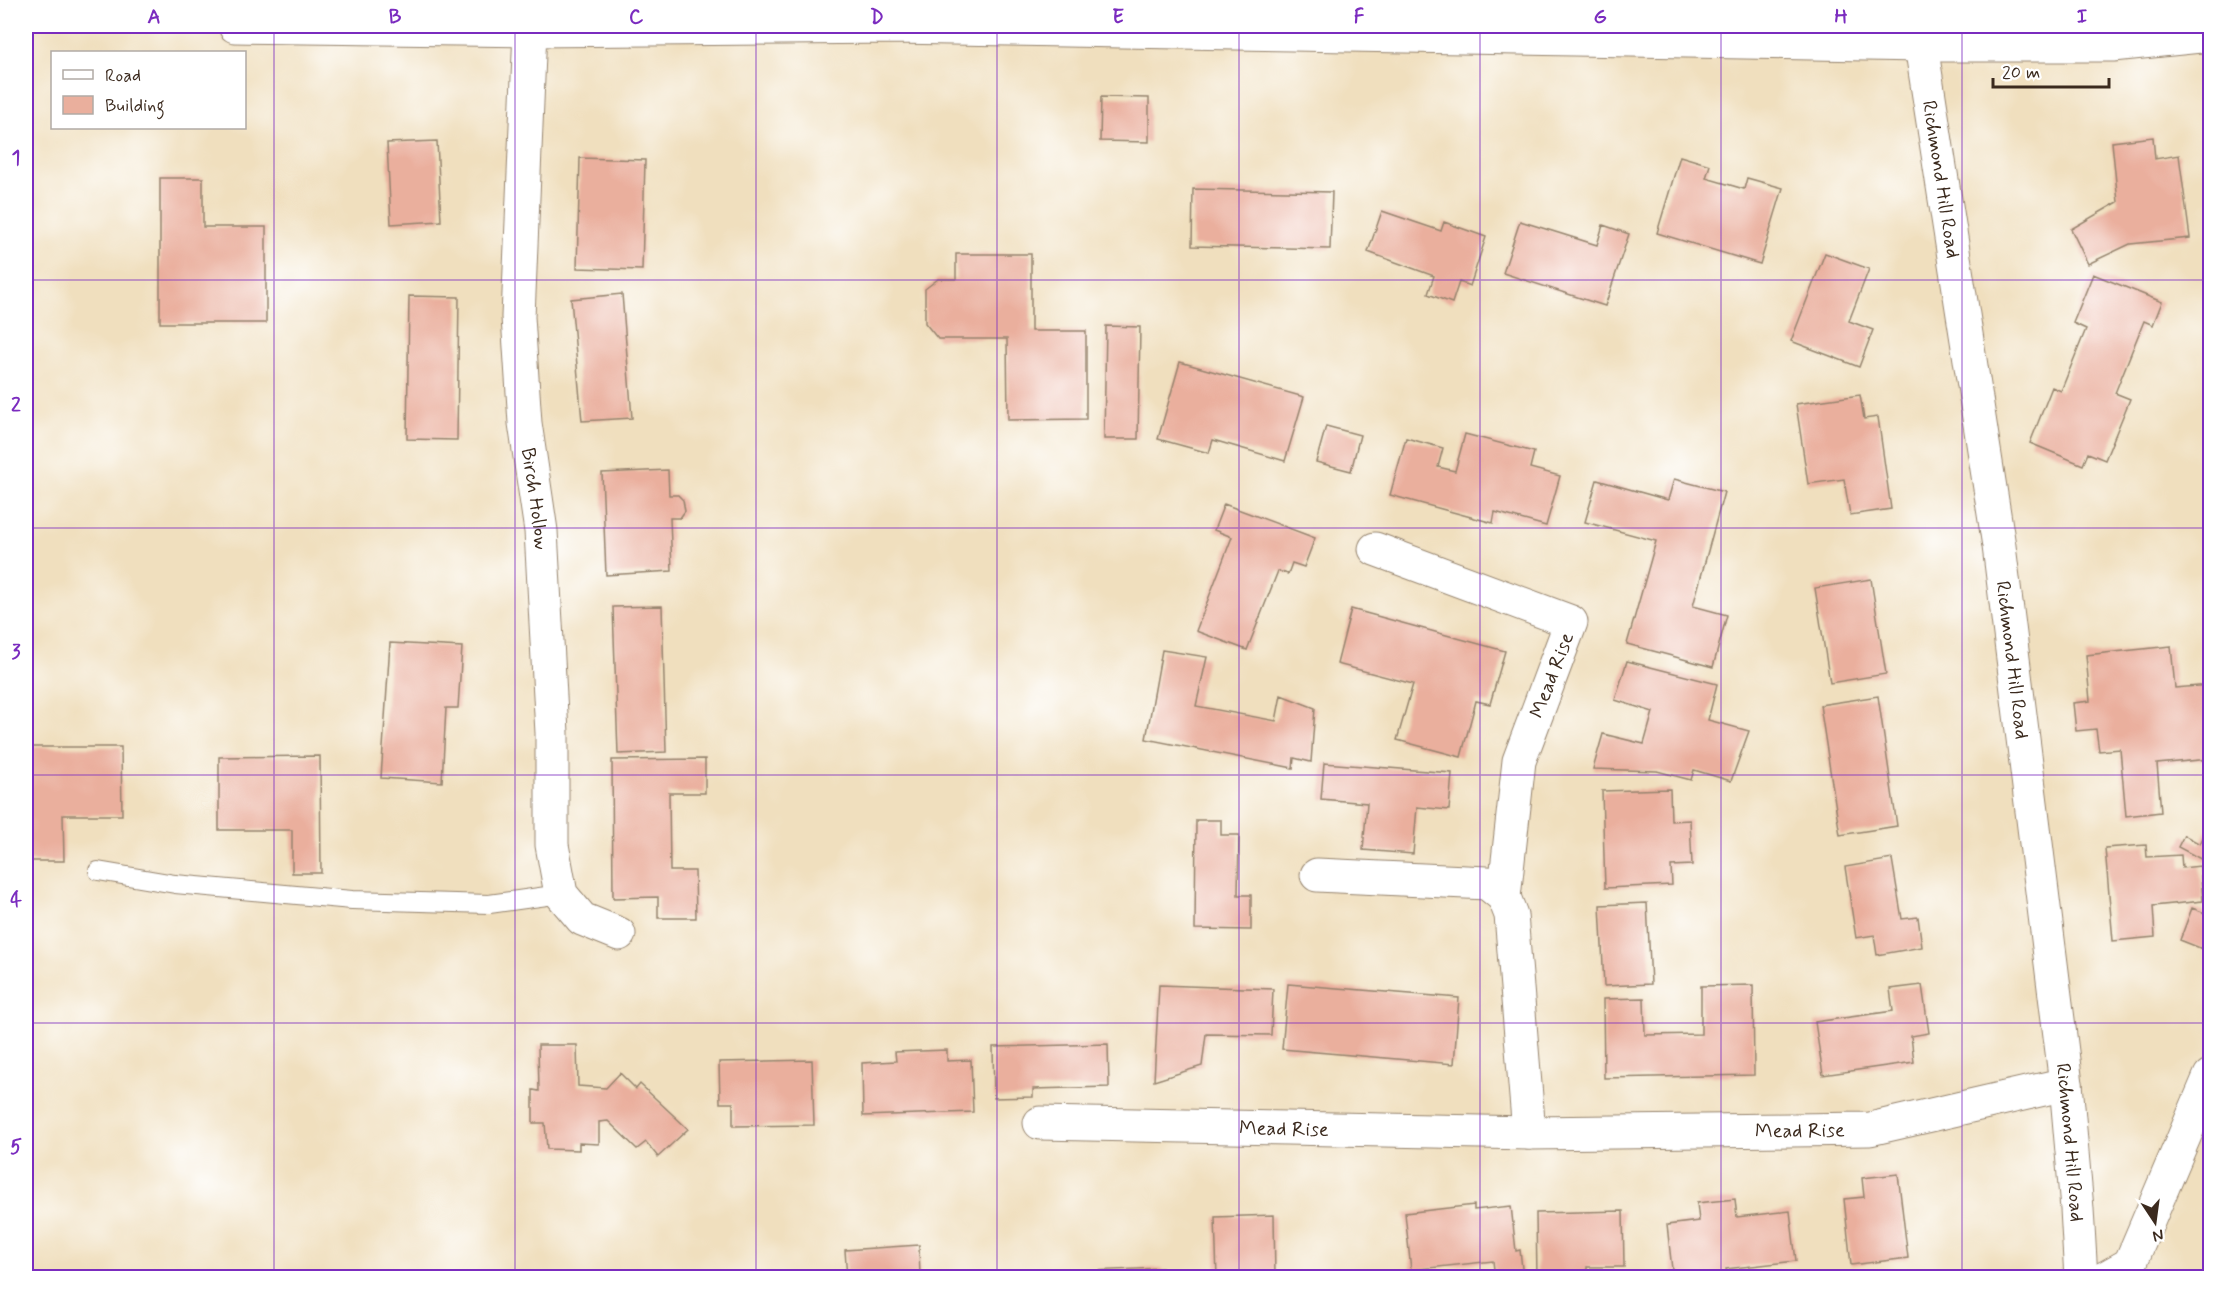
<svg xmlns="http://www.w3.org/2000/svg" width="2236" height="1303" viewBox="0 0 2236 1303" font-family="Mynerve,sans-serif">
  <rect width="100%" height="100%" fill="#fff"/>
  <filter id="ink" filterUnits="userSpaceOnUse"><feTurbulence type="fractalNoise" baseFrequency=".0167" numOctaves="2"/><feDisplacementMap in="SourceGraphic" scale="12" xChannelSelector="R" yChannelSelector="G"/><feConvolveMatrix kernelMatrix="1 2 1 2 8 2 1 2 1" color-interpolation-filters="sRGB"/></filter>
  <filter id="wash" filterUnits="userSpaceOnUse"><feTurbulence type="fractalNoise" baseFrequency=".008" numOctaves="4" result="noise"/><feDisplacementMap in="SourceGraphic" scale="24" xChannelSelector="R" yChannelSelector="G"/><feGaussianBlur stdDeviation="1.35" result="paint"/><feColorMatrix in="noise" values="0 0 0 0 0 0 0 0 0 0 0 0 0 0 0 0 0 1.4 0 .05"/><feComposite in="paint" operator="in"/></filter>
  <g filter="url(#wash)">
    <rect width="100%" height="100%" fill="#f0dfbe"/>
    <g id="blocks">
      <path fill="#eaaf9d" d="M 1101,97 L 1149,98 L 1149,142 L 1100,141 Z
        M 2153,137 L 2155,159 L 2179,155 L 2190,238 L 2130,244 L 2088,264 L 2071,229 L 2118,202 L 2112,142 Z
        M 437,141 L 441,221 L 391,224 L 387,143 Z
        M 1680,156 L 1710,165 L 1706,178 L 1744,189 L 1747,178 L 1783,188 L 1760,264 L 1657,233 Z
        M 580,158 L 645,160 L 642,270 L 577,268 Z
        M 160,178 L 203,178 L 203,227 L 266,227 L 266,323 L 160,323 Z
        M 1193,189 L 1332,192 L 1330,249 L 1192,246 Z
        M 1382,211 L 1441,231 L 1444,222 L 1486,237 L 1470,286 L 1459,282 L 1452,303 L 1428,294 L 1434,276 L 1368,252 Z
        M 1520,221 L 1597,245 L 1603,225 L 1629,234 L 1605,306 L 1503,273 Z
        M 1825,253 L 1869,269 L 1849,321 L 1873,330 L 1859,367 L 1791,341 Z
        M 956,254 L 1031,254 L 1031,331 L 1086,331 L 1086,419 L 1008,420 L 1007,339 L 938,339 L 925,323 L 925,289 L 938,279 L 956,279 Z
        M 2093,274 L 2162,302 L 2153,325 L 2144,321 L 2115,393 L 2130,399 L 2105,460 L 2088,453 L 2083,465 L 2030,443 L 2052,387 L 2061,391 L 2086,329 L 2073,323 Z
        M 622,294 L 632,418 L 582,421 L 571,299 Z
        M 409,296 L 459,297 L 457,440 L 407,439 Z
        M 1106,326 L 1140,327 L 1138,439 L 1104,439 Z
        M 1180,362 L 1304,397 L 1285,461 L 1213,440 L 1209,453 L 1158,439 Z
        M 1860,395 L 1864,419 L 1878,417 L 1891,509 L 1850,515 L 1844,479 L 1808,484 L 1796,404 Z
        M 1326,426 L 1360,435 L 1351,471 L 1316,462 Z
        M 1465,434 L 1534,452 L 1530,468 L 1560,476 L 1546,526 L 1495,512 L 1493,523 L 1390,495 L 1406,438 L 1443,448 L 1438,467 L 1455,471 Z
        M 668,470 L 669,495 L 678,495 L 683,500 L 685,511 L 680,518 L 670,518 L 672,571 L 606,575 L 602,473 Z
        M 1674,479 L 1724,492 L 1693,606 L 1727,615 L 1713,667 L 1627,644 L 1656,541 L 1585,522 L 1597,480 L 1668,500 Z
        M 1224,504 L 1315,538 L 1304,567 L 1292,563 L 1288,574 L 1278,571 L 1247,650 L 1196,631 L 1232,537 L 1214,530 Z
        M 1871,579 L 1886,674 L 1830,683 L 1815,588 Z
        M 662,606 L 666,752 L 618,754 L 613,607 Z
        M 1351,609 L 1505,651 L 1490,704 L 1476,701 L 1461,757 L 1397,740 L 1413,684 L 1337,664 Z
        M 390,643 L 462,647 L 458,708 L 446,708 L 442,782 L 381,778 Z
        M 2171,646 L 2175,688 L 2210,685 L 2210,759 L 2157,764 L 2161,812 L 2126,816 L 2120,749 L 2099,751 L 2096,729 L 2076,731 L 2073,703 L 2090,701 L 2086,655 Z
        M 1162,650 L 1207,657 L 1196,706 L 1276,721 L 1281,695 L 1315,708 L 1311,762 L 1294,758 L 1293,768 L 1146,739 Z
        M 1627,661 L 1717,684 L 1708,720 L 1749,731 L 1731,781 L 1694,770 L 1691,780 L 1657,771 L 1593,769 L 1603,734 L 1644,744 L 1653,712 L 1615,700 Z
        M 1878,696 L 1897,826 L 1840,835 L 1820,705 Z
        M 26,747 L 121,747 L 122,815 L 63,815 L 64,861 L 26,861 Z
        M 320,756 L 321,873 L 292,873 L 292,830 L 219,830 L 219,757 Z
        M 705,759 L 705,793 L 669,793 L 670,871 L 695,871 L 696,918 L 658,918 L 658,897 L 613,898 L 612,760 Z
        M 1324,763 L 1452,773 L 1449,810 L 1417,807 L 1413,854 L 1363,850 L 1367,803 L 1321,799 Z
        M 1670,789 L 1671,821 L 1690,820 L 1692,865 L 1671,866 L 1672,885 L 1605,888 L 1602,791 Z
        M 1196,820 L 1221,820 L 1221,835 L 1239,835 L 1238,895 L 1251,895 L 1251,930 L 1195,929 Z
        M 2206,831 L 2210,833 L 2210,864 L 2178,847 L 2184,835 L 2200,844 Z
        M 2146,845 L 2147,857 L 2181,855 L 2182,868 L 2200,866 L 2203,901 L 2153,906 L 2155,937 L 2113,941 L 2105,848 Z
        M 1892,859 L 1902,919 L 1918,917 L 1922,947 L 1877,955 L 1874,935 L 1856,938 L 1845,867 Z
        M 1647,903 L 1651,984 L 1604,986 L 1600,905 Z
        M 2192,908 L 2210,915 L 2210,952 L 2180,940 Z
        M 1288,984 L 1459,998 L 1454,1064 L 1282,1049 Z
        M 1159,985 L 1273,989 L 1271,1035 L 1206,1034 L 1202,1066 L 1154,1081 Z
        M 1753,985 L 1754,1075 L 1604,1078 L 1603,999 L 1644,998 L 1645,1035 L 1701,1034 L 1701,986 Z
        M 1922,985 L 1929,1033 L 1911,1036 L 1914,1062 L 1823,1075 L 1815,1022 L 1893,1011 L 1890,989 Z
        M 1108,1044 L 1109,1087 L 1033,1089 L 1033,1097 L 994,1098 L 993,1047 Z
        M 538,1045 L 577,1045 L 578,1086 L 606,1088 L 620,1073 L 636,1089 L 640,1084 L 688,1129 L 658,1157 L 646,1142 L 637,1149 L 608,1121 L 599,1122 L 599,1144 L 579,1143 L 579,1150 L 547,1149 L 545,1123 L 533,1123 L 533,1090 L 539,1091 Z
        M 947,1050 L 947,1061 L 971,1060 L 973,1112 L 863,1116 L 862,1063 L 896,1061 L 895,1052 Z
        M 812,1060 L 814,1125 L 733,1126 L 733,1103 L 720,1103 L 719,1062 Z
        M 1898,1174 L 1908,1258 L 1851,1265 L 1844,1199 L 1864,1197 L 1862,1178 Z
        M 1735,1199 L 1737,1217 L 1790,1211 L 1796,1261 L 1726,1269 L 1727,1278 L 1673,1278 L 1667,1225 L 1699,1221 L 1697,1203 Z
        M 1474,1205 L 1474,1210 L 1511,1206 L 1516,1251 L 1520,1250 L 1523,1278 L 1495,1278 L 1493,1261 L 1411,1270 L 1405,1213 Z
        M 1623,1211 L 1624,1267 L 1587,1267 L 1587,1278 L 1537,1278 L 1536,1213 Z
        M 1274,1215 L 1275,1278 L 1217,1278 L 1215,1217 Z
        M 919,1245 L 920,1278 L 847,1278 L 845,1250 Z
        M 1162,1268 L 1162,1278 L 1043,1278 L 1043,1273 Z"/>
    </g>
  </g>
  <g filter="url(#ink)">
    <use href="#blocks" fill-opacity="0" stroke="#96846e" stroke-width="1.5"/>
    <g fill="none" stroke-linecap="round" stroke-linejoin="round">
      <g stroke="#96846e" stroke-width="20">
        <path id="service" d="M 98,871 L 175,884 L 352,900 L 489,904 L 561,894"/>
      </g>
      <g stroke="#96846e" stroke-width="35">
        <g id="minor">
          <path id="s1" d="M 530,30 L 518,317 L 525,423 L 541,531 L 552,733 L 552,845 L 561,894 L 582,919 L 619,934"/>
          <path d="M 1375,549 L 1571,622 L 1519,761 L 1504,897 L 1511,915 L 1529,1133"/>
          <path d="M 1317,875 L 1487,883 L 1504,897"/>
          <path id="s2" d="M 1040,1123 L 1529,1133 L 1870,1129 L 2066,1084"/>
          <path d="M 2105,1278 L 2130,1264 L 2210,1076"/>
        </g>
      </g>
      <g stroke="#96846e" stroke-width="35">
        <g id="tertiary">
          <path d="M 235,26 L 530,30 L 894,27 L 1921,45 L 2113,45 L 2210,35"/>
          <path id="s3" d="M 1914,26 L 1921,45 L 1999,546 L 2066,1084 L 2077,1209 L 2081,1278"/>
        </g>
      </g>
      <use href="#service" stroke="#fff" stroke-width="18"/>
      <use href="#minor" stroke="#fff" stroke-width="33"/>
      <use href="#tertiary" stroke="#fff" stroke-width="33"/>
    </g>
  </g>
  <path fill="none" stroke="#7b2cbf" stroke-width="1.5" stroke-opacity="0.55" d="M 274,26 L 274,1278M 515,26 L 515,1278M 756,26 L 756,1278M 997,26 L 997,1278M 1239,26 L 1239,1278M 1480,26 L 1480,1278M 1721,26 L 1721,1278M 1962,26 L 1962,1278M 26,280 L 2210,280M 26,528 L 2210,528M 26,775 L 2210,775M 26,1023 L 2210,1023"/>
  <g text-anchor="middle" stroke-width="4.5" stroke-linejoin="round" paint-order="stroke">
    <g font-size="20" fill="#3b2a1e" stroke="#fff">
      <text dy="7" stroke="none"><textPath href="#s3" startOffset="156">Richmond Hill Road</textPath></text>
      <text dy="7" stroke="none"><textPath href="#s1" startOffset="470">Birch Hollow</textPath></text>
      <text dy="7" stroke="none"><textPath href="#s3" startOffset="642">Richmond Hill Road</textPath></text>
      <text transform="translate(1551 675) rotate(-69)" y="7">Mead Rise</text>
      <text dy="7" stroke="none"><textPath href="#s2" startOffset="244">Mead Rise</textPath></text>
      <text dy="7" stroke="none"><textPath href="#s2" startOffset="760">Mead Rise</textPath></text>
      <text dy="7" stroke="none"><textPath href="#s3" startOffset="1128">Richmond Hill Road</textPath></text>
    </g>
  </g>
  <rect width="2236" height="1303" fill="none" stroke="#fff" stroke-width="66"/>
  <rect x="51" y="51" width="195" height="78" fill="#ffffff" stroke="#b1aaa5" stroke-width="1.5"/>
  <rect x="63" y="70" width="30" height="9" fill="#ffffff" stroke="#b1aaa5" stroke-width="1.5"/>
  <text x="105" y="81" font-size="18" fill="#3b2a1e">Road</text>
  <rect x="63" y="96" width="30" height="18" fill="#eaaf9d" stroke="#b1aaa5" stroke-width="1.5"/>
  <text x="105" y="111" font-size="18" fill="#3b2a1e">Building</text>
  <g transform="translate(2155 1222) rotate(167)" stroke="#ffffff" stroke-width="4.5" paint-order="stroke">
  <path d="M0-4.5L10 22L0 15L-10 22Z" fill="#3b2a1e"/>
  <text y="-9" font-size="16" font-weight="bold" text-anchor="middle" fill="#3b2a1e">N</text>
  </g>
  <path d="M1993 78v9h116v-9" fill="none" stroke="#3b2a1e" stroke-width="3"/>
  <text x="2002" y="78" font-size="18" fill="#3b2a1e" stroke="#ffffff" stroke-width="4.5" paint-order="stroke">20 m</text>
  <rect x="33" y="33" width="2170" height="1237" fill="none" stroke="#7b2cbf" stroke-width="2"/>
  <g font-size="20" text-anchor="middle" font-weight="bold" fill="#7b2cbf">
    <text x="154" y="23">A</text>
    <text x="395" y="23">B</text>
    <text x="636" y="23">C</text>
    <text x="877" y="23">D</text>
    <text x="1118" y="23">E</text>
    <text x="1359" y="23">F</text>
    <text x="1600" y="23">G</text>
    <text x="1841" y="23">H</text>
    <text x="2082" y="23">I</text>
    <text x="16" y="164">1</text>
    <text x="16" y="411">2</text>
    <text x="16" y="658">3</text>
    <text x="16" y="906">4</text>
    <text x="16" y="1153">5</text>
  </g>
</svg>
